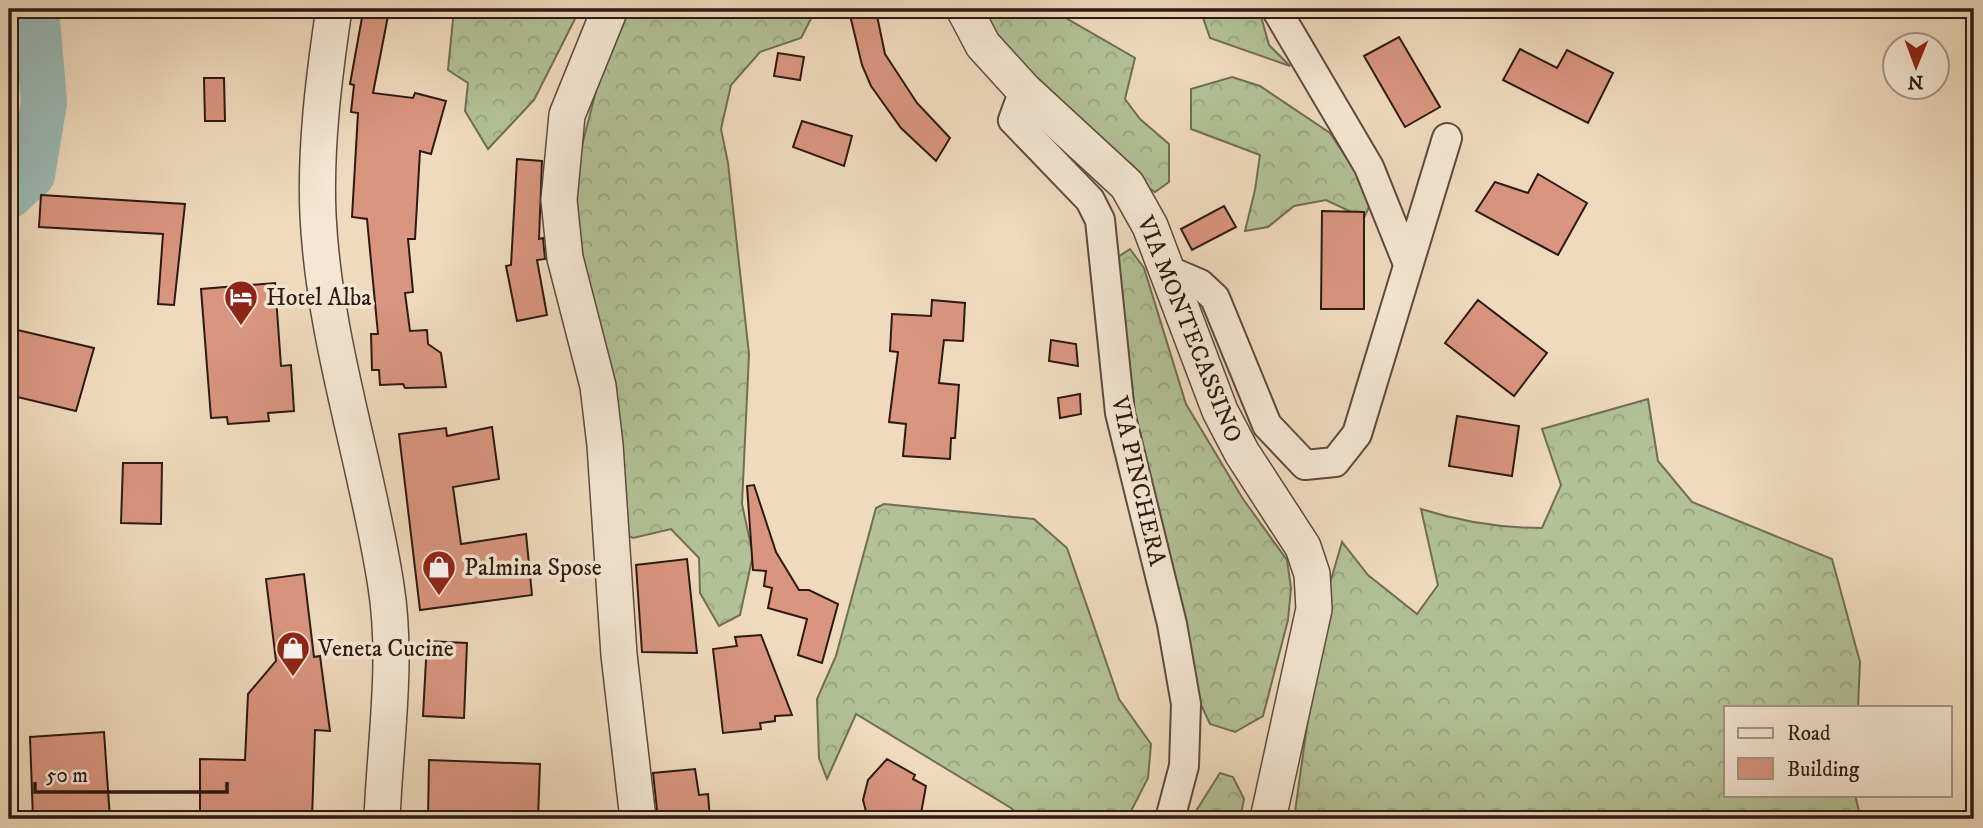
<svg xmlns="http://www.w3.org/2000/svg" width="1983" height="828" viewBox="0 0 1983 828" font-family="'IM FELL DW Pica',serif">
  <defs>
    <pattern id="forest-crowns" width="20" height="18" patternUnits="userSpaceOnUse" patternTransform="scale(1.75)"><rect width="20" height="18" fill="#b2c196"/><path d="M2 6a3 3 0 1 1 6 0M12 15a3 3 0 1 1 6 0" fill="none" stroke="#99a580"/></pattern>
  </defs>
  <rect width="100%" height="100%" fill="#efdabd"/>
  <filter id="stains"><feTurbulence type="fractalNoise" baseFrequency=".00286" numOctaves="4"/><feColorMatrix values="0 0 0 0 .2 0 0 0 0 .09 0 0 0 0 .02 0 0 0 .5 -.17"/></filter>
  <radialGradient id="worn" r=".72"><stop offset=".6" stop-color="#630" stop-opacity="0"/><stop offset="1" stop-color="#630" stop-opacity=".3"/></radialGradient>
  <path fill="url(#forest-crowns)" stroke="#706e54" stroke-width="2" d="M 454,9 L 580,9 L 534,100 L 488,149 L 465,111 L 468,83 L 448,70 Z
    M 629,9 L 816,9 L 801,38 L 760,52 L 731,85 L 721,129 L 728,163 L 749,354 L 742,504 L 753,555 L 740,615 L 719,626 L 700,593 L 699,558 L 671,529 L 633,538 L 611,528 L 562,223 L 603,64 Z
    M 971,9 L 1069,9 L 1066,18 L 1135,58 L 1125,99 L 1140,119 L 1169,144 L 1169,182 L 1155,192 L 1138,181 L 1019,72 Z
    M 1200,9 L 1259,9 L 1269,45 L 1290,66 L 1210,38 Z
    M 1232,77 L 1260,86 L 1330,133 L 1373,198 L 1364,218 L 1326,200 L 1294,206 L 1268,227 L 1245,231 L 1255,190 L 1260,155 L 1191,129 L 1191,89 Z
    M 1130,249 L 1144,268 L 1186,404 L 1243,499 L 1287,560 L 1291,588 L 1288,620 L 1263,716 L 1235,732 L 1210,724 L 1191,683 L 1121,385 L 1112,261 Z
    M 1648,399 L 1658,461 L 1692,502 L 1832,559 L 1860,662 L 1858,707 L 1726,707 L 1726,795 L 1855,795 L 1861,819 L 1294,819 L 1324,604 L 1342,542 L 1368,575 L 1417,614 L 1438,585 L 1421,509 C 1462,522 1499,528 1542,528 L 1561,485 L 1542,429 Z
    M 884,504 L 1034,519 L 1067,548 L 1119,699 L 1151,744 L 1148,778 L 1127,819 L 1022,819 L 1011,808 L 856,714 L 827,779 L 819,758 L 817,699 L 836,656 L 876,508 Z
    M 1220,773 L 1233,777 L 1244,799 L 1240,819 L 1191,819 Z"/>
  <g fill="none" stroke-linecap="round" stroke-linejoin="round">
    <path stroke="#9bbab8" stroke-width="46" d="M 9,196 L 32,175 L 44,102 L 36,9"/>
  </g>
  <path fill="#d9957f" stroke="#2d1a13" stroke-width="2" d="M 876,11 L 885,54 L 917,103 L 950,138 L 936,161 L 901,128 L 871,86 L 862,65 L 850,15 Z
    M 363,12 L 388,16 L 373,93 L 413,98 L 415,93 L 446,101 L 431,154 L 420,151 L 415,239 L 408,239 L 413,292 L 405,293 L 410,331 L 427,330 L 428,344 L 441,353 L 446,387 L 405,388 L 403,384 L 380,385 L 379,370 L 372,370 L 371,334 L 378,334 L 367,219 L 352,217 L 358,113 L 351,112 L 354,85 L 350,84 Z
    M 1399,37 L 1440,107 L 1405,127 L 1364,56 Z
    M 1520,49 L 1557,68 L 1567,50 L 1613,73 L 1588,123 L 1503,80 Z
    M 778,53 L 804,57 L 800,80 L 774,76 Z
    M 204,78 L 224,78 L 225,121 L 205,121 Z
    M 802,121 L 852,136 L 844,166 L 793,147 Z
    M 517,159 L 542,161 L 539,239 L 543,238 L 545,259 L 537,260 L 547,315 L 517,321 L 506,266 L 511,265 Z
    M 1538,174 L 1587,203 L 1558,255 L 1476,211 L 1495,182 L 1528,193 Z
    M 41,195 L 185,204 L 174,305 L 158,304 L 163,234 L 39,227 Z
    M 1224,206 L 1236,227 L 1192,250 L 1181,229 Z
    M 1322,211 L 1364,212 L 1364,309 L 1321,309 Z
    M 275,283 L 281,366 L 291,365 L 294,411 L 268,413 L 269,421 L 228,424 L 227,417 L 211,418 L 201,289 Z
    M 932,300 L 965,303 L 963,341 L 944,340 L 939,383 L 959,385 L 955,438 L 951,438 L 950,459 L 903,456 L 906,424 L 889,422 L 898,352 L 890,351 L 892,314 L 931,316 Z
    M 1478,300 L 1547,353 L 1514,396 L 1445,343 Z
    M 9,328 L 94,348 L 76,411 L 9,395 Z
    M 1051,340 L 1076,344 L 1078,366 L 1049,361 Z
    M 1080,394 L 1081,414 L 1060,418 L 1058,398 Z
    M 1457,416 L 1519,426 L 1512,476 L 1449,466 Z
    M 492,427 L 499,479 L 453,487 L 461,544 L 526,534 L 532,595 L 420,610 L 399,434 L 446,428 L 447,436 Z
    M 123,463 L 162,463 L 161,524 L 121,523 Z
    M 754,485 L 776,552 L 799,590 L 809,590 L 838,604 L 822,663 L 798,655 L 807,619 L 768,608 L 772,588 L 764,586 L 766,571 L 753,570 L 747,486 Z
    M 687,559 L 697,653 L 642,652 L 636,565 Z
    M 304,574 L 314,657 L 320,656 L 330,731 L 315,730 L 312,819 L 200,819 L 200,759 L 245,760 L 248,694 L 276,661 L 266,579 Z
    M 761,635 L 792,715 L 775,716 L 775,721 L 760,723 L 761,729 L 723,733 L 713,649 L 737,646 L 735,637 Z
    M 427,641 L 467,643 L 464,718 L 423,716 Z
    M 104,732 L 110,819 L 33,819 L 30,737 Z
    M 887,759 L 915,775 L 913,779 L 926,786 L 920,819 L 868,819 L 863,800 L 868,780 Z
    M 429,760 L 540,764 L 538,819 L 428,819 Z
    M 695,769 L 699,795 L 708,794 L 710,819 L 658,819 L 653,773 Z"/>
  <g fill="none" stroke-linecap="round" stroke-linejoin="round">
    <g stroke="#5e4a3e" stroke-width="32">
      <path id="minor" d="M 1276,9 L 1369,167 L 1408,264
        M 1024,90 L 1013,120 L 1090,200 L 1100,220 L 1120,413 L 1172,624 L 1186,704 L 1184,766 L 1170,819
        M 1167,270 L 1200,284 L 1215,298 L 1267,425 L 1305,465 L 1335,462 L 1357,434 L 1447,138"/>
    </g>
    <g stroke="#5e4a3e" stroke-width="38">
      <path id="tertiary" d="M 334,9 C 324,76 315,147 318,215 C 324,341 367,462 386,586 C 398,662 385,743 382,819
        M 610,9 L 567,115 L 559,200 L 565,258 L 598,386 L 605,445 L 619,655 L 638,819
        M 964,9 L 983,45 L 1024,90 L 1127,185 L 1150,226 L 1220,411 L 1242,453 L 1303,547 L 1312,574 L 1314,609 L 1268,819"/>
    </g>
    <use href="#minor" stroke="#f5e7d4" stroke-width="28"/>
    <use href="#tertiary" stroke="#f5e7d4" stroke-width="35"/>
  </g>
  <defs>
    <g id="hotel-pin" transform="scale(1.75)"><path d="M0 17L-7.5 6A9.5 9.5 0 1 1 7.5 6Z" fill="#8f2418" stroke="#f5e7d4"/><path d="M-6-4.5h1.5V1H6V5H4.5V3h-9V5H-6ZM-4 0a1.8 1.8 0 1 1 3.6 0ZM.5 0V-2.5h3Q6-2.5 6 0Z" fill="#fff"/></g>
    <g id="shop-pin" transform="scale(1.75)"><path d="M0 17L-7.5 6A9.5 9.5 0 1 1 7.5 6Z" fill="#8f2418" stroke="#f5e7d4"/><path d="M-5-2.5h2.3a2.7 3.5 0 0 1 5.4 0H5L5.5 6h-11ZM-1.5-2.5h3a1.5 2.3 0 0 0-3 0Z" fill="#fff"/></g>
  </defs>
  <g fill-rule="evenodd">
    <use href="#hotel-pin" x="241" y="297"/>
    <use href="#shop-pin" x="439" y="567"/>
    <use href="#shop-pin" x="293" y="648"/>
  </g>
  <g text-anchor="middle" stroke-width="7" stroke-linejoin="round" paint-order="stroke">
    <g font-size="24" fill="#2d1a13" stroke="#f5e7d4" text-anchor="start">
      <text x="266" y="305">Hotel Alba</text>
      <text x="464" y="575">Palmina Spose</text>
      <text x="318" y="656">Veneta Cucine</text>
    </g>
    <g font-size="24" fill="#2d1a13" stroke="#f5e7d4">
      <text transform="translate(1190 329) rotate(68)" y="8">VIA MONTECASSINO</text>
      <text transform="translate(1139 481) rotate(77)" y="8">VIA PINCHERA</text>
    </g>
  </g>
  <rect width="1983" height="828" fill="none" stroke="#efdabd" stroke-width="35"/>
  <rect x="10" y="10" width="1962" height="807" fill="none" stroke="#2d1a13" stroke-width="3.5"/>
  <rect x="18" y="18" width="1948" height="793" fill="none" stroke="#2d1a13" stroke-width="2"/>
  <rect x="1724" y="706" width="228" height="91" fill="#f5e7d4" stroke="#a59587" stroke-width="2"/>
  <rect x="1738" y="728" width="35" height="10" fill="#f5e7d4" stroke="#a59587" stroke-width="2"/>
  <text x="1787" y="740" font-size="21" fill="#2d1a13">Road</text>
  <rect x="1738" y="758" width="35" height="21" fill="#d9957f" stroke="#a59587" stroke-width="2"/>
  <text x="1787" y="776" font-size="21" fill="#2d1a13">Building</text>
  <g transform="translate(1916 66) rotate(181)"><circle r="33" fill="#f5e7d4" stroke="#a59587" stroke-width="2"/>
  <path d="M0-5L12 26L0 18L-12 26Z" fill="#8f2418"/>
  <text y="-10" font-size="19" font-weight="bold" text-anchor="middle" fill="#2d1a13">N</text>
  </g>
  <path d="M35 782v10h192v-10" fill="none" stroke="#2d1a13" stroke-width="3.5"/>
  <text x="46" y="782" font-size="21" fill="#2d1a13" stroke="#f5e7d4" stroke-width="5" paint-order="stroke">50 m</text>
  <rect width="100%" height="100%" filter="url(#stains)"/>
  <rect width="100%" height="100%" fill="url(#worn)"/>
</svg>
